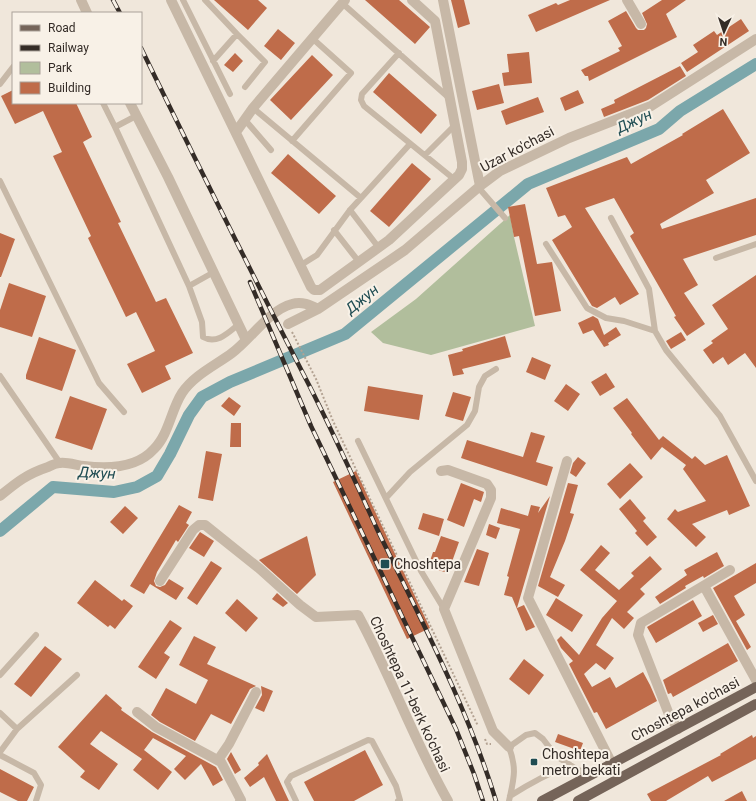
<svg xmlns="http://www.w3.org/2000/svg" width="756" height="801" viewBox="0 0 756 801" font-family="Roboto,sans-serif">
  <rect width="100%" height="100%" fill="#f0e7db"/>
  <path fill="#b1be9c" d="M 510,215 L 514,237 L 535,326 L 431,355 L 383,343 L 371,332 L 416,299 Z"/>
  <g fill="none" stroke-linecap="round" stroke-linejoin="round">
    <path stroke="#7ba7ab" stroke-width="12" d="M 0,531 L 53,487 L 114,492 L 137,487 L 157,476 L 170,454 L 189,415 L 202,397 L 230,382 L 345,334 L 528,184 L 659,129 L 680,111 L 756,64"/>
  </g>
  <path fill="#bf6c4a" d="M 214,0 L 258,0 L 267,8 L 248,30 Z
    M 365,0 L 399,0 L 430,27 L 415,44 Z
    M 451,0 L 464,0 L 470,24 L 458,28 Z
    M 570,0 L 610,0 L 536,32 L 528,15 L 556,3 L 558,5 Z
    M 662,0 L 686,0 L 666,14 L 677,37 L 589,81 L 588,76 L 585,76 L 581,70 L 620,51 L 618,48 L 622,46 L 608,21 L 626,11 L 636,28 L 638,30 L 644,30 L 646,28 L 647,24 L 642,13 Z
    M 741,19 L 749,31 L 687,72 L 681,63 L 698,52 L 693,45 L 714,31 L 717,35 Z
    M 278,29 L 295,43 L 281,60 L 264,46 Z
    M 529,52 L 532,83 L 504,86 L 502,73 L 509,72 L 507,54 Z
    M 235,53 L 243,61 L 233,72 L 224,65 Z
    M 312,55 L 333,75 L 291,120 L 270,100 Z
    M 680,66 L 686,76 L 648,100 L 604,117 L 601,109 L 615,103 L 614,100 Z
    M 389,73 L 437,115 L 421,134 L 373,92 Z
    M 499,84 L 504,103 L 477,110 L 472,91 Z
    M 13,90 L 13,103 L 76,103 L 92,137 L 83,142 L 121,222 L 118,223 L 156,302 L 166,298 L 193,353 L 165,366 L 171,379 L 142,393 L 127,364 L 155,351 L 136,312 L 126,317 L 88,238 L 91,236 L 53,156 L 62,152 L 43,111 L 15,124 L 1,96 Z
    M 578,90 L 584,103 L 565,111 L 560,98 Z
    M 538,97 L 544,112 L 506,125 L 501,111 Z
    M 723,109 L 750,153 L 706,180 L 714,193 L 660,224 L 662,229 L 756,198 L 756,235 L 683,259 L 698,285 L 684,293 L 705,324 L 687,336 L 674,317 L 676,316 L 630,236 L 634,233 L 614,198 L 585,208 L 639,294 L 620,305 L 615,297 L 597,308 L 592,306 L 552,240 L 572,227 L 565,215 L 558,217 L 546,188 L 627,157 L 631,164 L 683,135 L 682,134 Z
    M 288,154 L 336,196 L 319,214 L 271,173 Z
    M 412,163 L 431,179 L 389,227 L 370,211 Z
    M 525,204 L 537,264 L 552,262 L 561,311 L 535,316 L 519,236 L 514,237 L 508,207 Z
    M 0,233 L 15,239 L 1,277 L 0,277 Z
    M 756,275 L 756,368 L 745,353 L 728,365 L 723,357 L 713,364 L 703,350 L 713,343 L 711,341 L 728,329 L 712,305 Z
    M 9,283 L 46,296 L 32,337 L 0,327 L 0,310 Z
    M 593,316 L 598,319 L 604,335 L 616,327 L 621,335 L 608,343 L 609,345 L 604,347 L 593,330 L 583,334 L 578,323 Z
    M 681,332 L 686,340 L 671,349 L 666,341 Z
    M 505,336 L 511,357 L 462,369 L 464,374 L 453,376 L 448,355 L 463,351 L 462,349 Z
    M 39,337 L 76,350 L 62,391 L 26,379 L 26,375 Z
    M 532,357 L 551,365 L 545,380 L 526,372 Z
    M 606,373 L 615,387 L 600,396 L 591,382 Z
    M 566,384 L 580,394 L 568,411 L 554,401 Z
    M 368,386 L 423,395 L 419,420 L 364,411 Z
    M 453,392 L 471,397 L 463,421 L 445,416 Z
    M 70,396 L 107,409 L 92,450 L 55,438 Z
    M 229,397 L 241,406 L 234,416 L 221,406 Z
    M 627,398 L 659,440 L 663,436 L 692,459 L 695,456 L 705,465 L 727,455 L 750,506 L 729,515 L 727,510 L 692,524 L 706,537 L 696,547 L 667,519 L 675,509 L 678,512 L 706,501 L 683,469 L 686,465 L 662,447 L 651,460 L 631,434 L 632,433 L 613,408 Z
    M 231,423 L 241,423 L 241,447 L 230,447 Z
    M 531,432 L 545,436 L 536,462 L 553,467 L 547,486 L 461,458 L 467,440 L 523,457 Z
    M 206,451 L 222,454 L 213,501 L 198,498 Z
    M 578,457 L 586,463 L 576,477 L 570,473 L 573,463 Z
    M 630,463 L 643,477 L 620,499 L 607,484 Z
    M 356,471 L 430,628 L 407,639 L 333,482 Z
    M 461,483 L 484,492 L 481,502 L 474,499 L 464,527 L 447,520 Z
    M 568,483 L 578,485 L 570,513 L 574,514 L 565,541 L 550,577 L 565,585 L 558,597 L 538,586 Z
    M 550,496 L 517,608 L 524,605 L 535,627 L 526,631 L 512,597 L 504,595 L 509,577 L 507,576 L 520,529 L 497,523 L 501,508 L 528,516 L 531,505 L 540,507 L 538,513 Z
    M 630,499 L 646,518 L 643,521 L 657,537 L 647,546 L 635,533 L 637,531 L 619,509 Z
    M 179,505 L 192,512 L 186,523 L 189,525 L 178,542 L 176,540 L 157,572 L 154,581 L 156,586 L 160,587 L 165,585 L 169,579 L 184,588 L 176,600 L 150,584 L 144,594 L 130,586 Z
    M 125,506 L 138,518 L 123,534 L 110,522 Z
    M 423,513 L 444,519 L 439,536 L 418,529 Z
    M 489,524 L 500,528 L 496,539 L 486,535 Z
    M 200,532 L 214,541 L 204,557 L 189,548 Z
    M 307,536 L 316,575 L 297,594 L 259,560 Z
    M 441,536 L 459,542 L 448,573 L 428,567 L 433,552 L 435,552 Z
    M 601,545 L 610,553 L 595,570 L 619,590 L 634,576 L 631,573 L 650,556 L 662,569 L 640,589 L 645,594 L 627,612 L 634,618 L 624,629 L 612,618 L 596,645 L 614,658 L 605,670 L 596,663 L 584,674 L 592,687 L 610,677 L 616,688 L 643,672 L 650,685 L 657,701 L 606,729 L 597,712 L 594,713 L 569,664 L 573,661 L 561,648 L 557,640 L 561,636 L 579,655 L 602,618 L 617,601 L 580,570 Z
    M 477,549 L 489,553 L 479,586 L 464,582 Z
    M 717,552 L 724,566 L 704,578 L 703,576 L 685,586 L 686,588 L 660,604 L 655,597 L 687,575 L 684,570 Z
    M 211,561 L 222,568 L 197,605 L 187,598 Z
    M 756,563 L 756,583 L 734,596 L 745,615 L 736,621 L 751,647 L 747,650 L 713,588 Z
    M 95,580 L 122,601 L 124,599 L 133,606 L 115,629 L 110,625 L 108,627 L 77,603 Z
    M 277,593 L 288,603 L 283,607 L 272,599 Z
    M 556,598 L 583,615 L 572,632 L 546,615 Z
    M 237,599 L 258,618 L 246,632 L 225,613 Z
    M 693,600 L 702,616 L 656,643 L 647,627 Z
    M 713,615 L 718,624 L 703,632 L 698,623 Z
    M 170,620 L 182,628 L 164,653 L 170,657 L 156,679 L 138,667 Z
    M 194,636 L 216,647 L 207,664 L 256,686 L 250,689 L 231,724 L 211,714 L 195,741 L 160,722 L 151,715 L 166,688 L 196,704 L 208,680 L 179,665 Z
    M 728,643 L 738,661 L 673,697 L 671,693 L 668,694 L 663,680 Z
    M 45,646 L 62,659 L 31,697 L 14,684 Z
    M 524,659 L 544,675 L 529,695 L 509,679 Z
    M 261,686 L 273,691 L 264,712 L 255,708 L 262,695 Z
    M 106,694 L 122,708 L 121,710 L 152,732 L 216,767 L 223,780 L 213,786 L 201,764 L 185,780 L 174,769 L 186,756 L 153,738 L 144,750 L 172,772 L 158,790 L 133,770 L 142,759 L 101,731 L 90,744 L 118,764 L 99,790 L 80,777 L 85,771 L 58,747 Z
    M 558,734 L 583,743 L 580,751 L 555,742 Z
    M 752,735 L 753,738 L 756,736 L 756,759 L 712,782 L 708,776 L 666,801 L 651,801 L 647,794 L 721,755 L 720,754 Z
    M 365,750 L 383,785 L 354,801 L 314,801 L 304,782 Z
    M 231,752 L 241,770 L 235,774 L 227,759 Z
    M 267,754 L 289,801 L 276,801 L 264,777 L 250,787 L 244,778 L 259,765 L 258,763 Z
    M 0,769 L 34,787 L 27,801 L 18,801 L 0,792 Z
    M 742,791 L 747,801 L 724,801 Z"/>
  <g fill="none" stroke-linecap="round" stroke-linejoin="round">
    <path stroke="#b3a292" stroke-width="2" stroke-dasharray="2 2" stroke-linecap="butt" d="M 292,332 L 316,379 L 333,421 L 478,726
      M 485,739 L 487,744 L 491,744"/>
    <path stroke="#c7b8a7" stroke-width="6" d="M 183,0 L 230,94
      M 205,0 L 237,34 L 213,61
      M 342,3 L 448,97
      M 237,34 L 265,62 L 245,87
      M 399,53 L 362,94 L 361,100 L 364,106 L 454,179
      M 0,84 L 13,67
      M 103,103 L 115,127
      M 253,108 L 361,198 L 410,144
      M 136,116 L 115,127 L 189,286
      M 245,120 L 271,150
      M 292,141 L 351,73 L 312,38
      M 425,155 L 455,125
      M 0,181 L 99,383 L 124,412
      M 478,187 L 505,218
      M 350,210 L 379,248
      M 611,218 L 649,289 L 655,331 L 666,350 L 720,416 L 756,481
      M 334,230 L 359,262
      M 546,244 L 587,308 L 606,318 L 624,321 L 655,331
      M 716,258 L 756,244
      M 301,265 L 317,255 L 350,210 L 361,198
      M 214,272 L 189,286 L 202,322 L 203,337 C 217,345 229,332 239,324
      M 0,376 L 60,463
      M 358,441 L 421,571 L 444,609
      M 386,498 L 410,472 L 467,425 L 475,411 L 479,387 L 485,376 L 496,369
      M 0,675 L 36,635
      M 0,713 L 17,729
      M 0,752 L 17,729 L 77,675
      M 0,755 L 34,773 L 41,785 L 36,801
      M 510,796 C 529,784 549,773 570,765
      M 296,801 L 287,782 L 291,776 L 368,740 L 372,741 L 396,786 L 400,800 L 398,801
      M 509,801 C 514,778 517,769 509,747 L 526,735 L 535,733 L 543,739 L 556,756 L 578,770 L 593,774"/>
    <path stroke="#c7b8a7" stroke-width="10" d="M 81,0 L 87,13
      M 171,0 L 311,287 L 314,290 L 320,290 L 389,240 L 459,175 L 462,169 L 462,162 L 435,21 L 412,0
      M 443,0 L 480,186
      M 627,0 L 641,24
      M 130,103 L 168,177 L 246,340
      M 236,132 L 253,108 L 345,0
      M 288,324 L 318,309 L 405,250 L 480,186 L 500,171 L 569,138 L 651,106 L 756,39
      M 567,461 L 528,598 L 612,764
      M 441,471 L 448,470 L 487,484 L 491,490 L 491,498 L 444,609 L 493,731 L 509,747
      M 0,496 C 17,482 27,474 48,467 C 52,465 56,463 60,463 C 67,462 76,465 84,466 C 108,469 137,468 154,449 C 169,434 171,410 182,393 C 194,375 216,365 232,353 C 251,339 269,310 292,304 C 302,301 310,305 318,309
      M 160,581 L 193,530 L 199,525 L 205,525 L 260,569 L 300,605 L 316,617 L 358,615 C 391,676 414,741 448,801
      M 704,586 L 756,680
      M 137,712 L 156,727 L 221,762 L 241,800 L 240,801
      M 678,729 L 670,717 L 638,635 L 641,623 L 730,570
      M 218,760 L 229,744 L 256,692"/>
    <path stroke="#756459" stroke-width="10" d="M 542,801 L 756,687
      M 578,801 L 756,704"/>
    <g stroke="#342c27" stroke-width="4.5">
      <path id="rail" d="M 113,0 L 120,13
        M 141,48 C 196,161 252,274 309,385 C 333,432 355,481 377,529 C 420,618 467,706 496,801
        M 250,282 L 311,426 L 456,729 L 474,774 L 483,801"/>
    </g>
    <use href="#rail" stroke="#f8f1e7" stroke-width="3" stroke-dasharray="9" stroke-linecap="butt"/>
  </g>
  <g fill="#204d53" stroke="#f8f1e7" stroke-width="1.5">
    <rect x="380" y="559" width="10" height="10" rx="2"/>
    <rect x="530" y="758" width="8" height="8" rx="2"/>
  </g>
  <g text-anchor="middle" stroke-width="4" stroke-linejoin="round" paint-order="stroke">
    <g font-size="14" fill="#342c27" stroke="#f8f1e7">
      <text transform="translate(517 149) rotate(-28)" y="5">Uzar ko'chasi</text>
      <text transform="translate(410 694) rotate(65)" y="5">Choshtepa 11-berk ko'chasi</text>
      <text transform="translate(685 709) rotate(-28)" y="5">Choshtepa ko'chasi</text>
    </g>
    <g font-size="14" fill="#342c27" stroke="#f8f1e7" text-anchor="start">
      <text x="394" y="569">Choshtepa</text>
      <text x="542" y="759">Choshtepa<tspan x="542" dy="16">metro bekati</tspan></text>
    </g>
    <g font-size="15" font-style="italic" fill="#204d53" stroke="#f8f1e7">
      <text transform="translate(634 121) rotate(-25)" y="5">Джун</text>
      <text transform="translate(362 299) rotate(-39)" y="5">Джун</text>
      <text transform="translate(97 473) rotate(3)" y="5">Джун</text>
    </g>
  </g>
  <rect x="12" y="12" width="130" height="92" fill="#f8f1e7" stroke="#aaa29a"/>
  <rect x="20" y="25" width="20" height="6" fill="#756459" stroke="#aaa29a"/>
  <text x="48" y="32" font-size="12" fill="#342c27">Road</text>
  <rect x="20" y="45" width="20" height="6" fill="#342c27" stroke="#aaa29a"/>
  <text x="48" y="52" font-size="12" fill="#342c27">Railway</text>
  <rect x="20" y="62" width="20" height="12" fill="#b1be9c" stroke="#aaa29a"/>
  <text x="48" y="72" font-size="12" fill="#342c27">Park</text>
  <rect x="20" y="82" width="20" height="12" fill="#bf6c4a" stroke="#aaa29a"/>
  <text x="48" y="92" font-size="12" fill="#342c27">Building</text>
  <g transform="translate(724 32) rotate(183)" stroke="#f8f1e7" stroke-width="3" paint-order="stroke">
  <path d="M0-3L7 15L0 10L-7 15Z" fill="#342c27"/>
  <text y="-6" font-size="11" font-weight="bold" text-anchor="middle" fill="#342c27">N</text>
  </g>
</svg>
